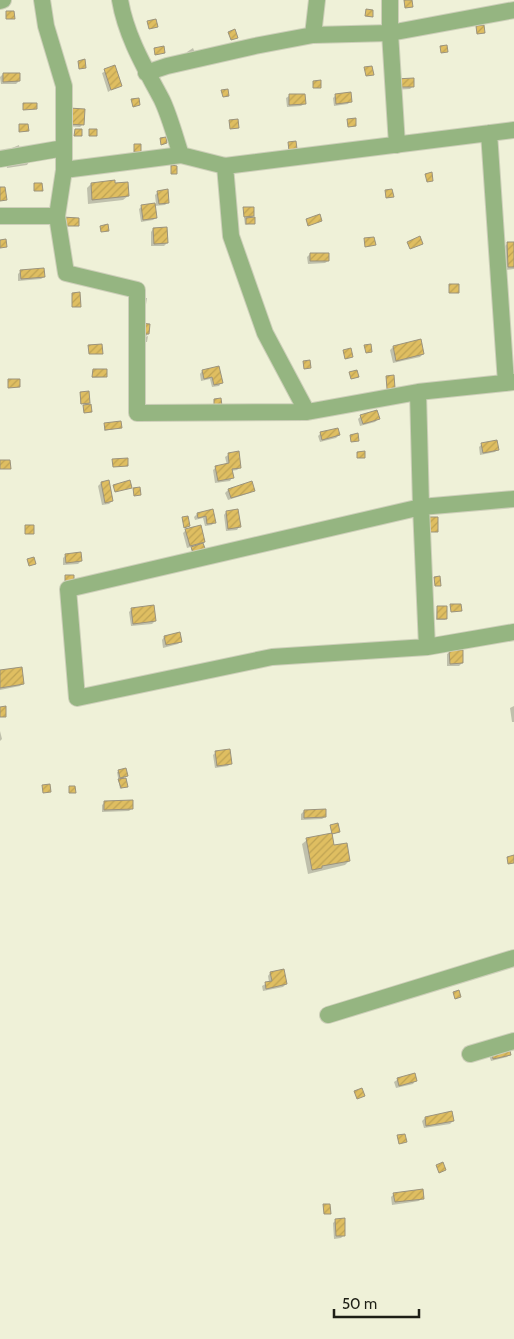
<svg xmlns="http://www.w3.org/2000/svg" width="514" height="1339" viewBox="0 0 514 1339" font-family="Cabin,sans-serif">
  <defs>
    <pattern id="building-hatch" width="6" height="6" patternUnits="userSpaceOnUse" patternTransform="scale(1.25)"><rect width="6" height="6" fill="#dfbe61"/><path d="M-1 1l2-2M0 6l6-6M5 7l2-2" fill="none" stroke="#bfa353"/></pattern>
  </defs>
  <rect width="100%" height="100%" fill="#eff1d8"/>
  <path fill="#0003" d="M 193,48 L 195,53 L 189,56 L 187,52 Z
    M 114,67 L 120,85 L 108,92 L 102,73 Z
    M 3,74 L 19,81 L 16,84 L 1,84 L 0,77 Z
    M 393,83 L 413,86 L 410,89 L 393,90 Z
    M 336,95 L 350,101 L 348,104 L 334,106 L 333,98 Z
    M 289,96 L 304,104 L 301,106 L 287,107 L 286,98 Z
    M 69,109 L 83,124 L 80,127 L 65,126 Z
    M 19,145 L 20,151 L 13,153 L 12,148 Z
    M 28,156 L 29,162 L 27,165 L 7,168 L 6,162 Z
    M 91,184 L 114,184 L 128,196 L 123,200 L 88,204 L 87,188 Z
    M 158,192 L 168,202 L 165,205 L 154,206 L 156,218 L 153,220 L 141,222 L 139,209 L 142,206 L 156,204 L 155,195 Z
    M 252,208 L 253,223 L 245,225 L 243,210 Z
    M 153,229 L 167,243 L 164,246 L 151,246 L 151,232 Z
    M 508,243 L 514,243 L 514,269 L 506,270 L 505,246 Z
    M 310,254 L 328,261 L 325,263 L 308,264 L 307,257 Z
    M 21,271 L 44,277 L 41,279 L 18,281 L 18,274 Z
    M 138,298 L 147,298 L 145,311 L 137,310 Z
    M 138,326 L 148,334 L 145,337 L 148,336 L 147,342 L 138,342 Z
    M 420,341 L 423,354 L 420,357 L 393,363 L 390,350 L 393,347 Z
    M 218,368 L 221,383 L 219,386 L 212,387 L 210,379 L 201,381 L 200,374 L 202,371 Z
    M 93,370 L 106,377 L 92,378 Z
    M 80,393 L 88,393 L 90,412 L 84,413 L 83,407 L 86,404 L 80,404 Z
    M 361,416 L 378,419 L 375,422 L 360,426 L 358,419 Z
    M 105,424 L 120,428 L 104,431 Z
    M 321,433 L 339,435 L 336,438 L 320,442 L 318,436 Z
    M 482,444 L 498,449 L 495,452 L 480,455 L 479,447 Z
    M 228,455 L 240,467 L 237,470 L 231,471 L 232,478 L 230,481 L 215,483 L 213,470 L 216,467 L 227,465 L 225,457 Z
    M 101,483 L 112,501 L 109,504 L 102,505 L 98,486 Z
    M 228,490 L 253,490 L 250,493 L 228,500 L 225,493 Z
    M 212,511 L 214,522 L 212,525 L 205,526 L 203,518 L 195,520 L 194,517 L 197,514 Z
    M 226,512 L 239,527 L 237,530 L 226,531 L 224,515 Z
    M 186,530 L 204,542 L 202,543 L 204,551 L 193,555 L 191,549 L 194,546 L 187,548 L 183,533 Z
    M 66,555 L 81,561 L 78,564 L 63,565 L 63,558 Z
    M 437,608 L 446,619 L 445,620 L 436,620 Z
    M 132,609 L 155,621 L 152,624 L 131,626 L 129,612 Z
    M 164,637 L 181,641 L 178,644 L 163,648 L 162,640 Z
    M 450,652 L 462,663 L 459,666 L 447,666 L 447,654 Z
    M 0,672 L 23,683 L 20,686 L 0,690 Z
    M 514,706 L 514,722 L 512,722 L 510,708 Z
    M 0,731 L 2,739 L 0,741 Z
    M 216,752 L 231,763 L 228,766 L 215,768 L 213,755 Z
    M 125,770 L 127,776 L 124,777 L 127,786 L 120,789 L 117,772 Z
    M 105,802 L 132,808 L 129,811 L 102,812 L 102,805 Z
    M 304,811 L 325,817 L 322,819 L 301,820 L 301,814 Z
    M 307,840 L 333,847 L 349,861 L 345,865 L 308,874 L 302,844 Z
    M 270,973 L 286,984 L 283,987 L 263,991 L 262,986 L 269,982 L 268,976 Z
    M 510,1054 L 507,1057 L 491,1061 L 489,1055 Z
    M 414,1075 L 415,1081 L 413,1084 L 396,1088 L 394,1082 L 397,1080 Z
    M 425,1118 L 453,1121 L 450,1124 L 424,1128 L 422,1121 Z
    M 394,1194 L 422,1198 L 419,1201 L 392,1205 L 391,1197 Z
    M 336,1220 L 344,1235 L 341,1238 L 334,1239 L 333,1223 Z"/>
  <path fill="url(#building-hatch)" stroke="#9b937d" d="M 404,0 L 412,0 L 413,7 L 405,8 Z
    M 366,9 L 373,10 L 373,17 L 365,16 Z
    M 6,11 L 14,11 L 15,19 L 6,19 Z
    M 156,19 L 158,27 L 149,29 L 147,21 Z
    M 484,25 L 485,33 L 477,34 L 476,26 Z
    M 235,29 L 238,38 L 231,40 L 228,32 Z
    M 447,45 L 448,52 L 441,53 L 440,46 Z
    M 164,46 L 165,53 L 155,55 L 154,48 Z
    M 85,59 L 86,68 L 79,69 L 78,61 Z
    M 115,65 L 122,86 L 111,90 L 104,69 Z
    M 372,66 L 374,75 L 366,76 L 364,67 Z
    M 3,73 L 20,73 L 20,81 L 3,82 Z
    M 414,78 L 414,87 L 395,87 L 395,79 Z
    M 321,80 L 321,88 L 313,88 L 313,81 Z
    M 228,89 L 229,96 L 223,97 L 221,90 Z
    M 351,92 L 352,102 L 336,104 L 335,94 Z
    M 289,94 L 305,94 L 306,104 L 289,105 Z
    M 139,98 L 140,105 L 133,107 L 131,99 Z
    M 23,103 L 37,103 L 37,109 L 23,110 Z
    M 69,108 L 85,109 L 84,125 L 68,124 Z
    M 356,118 L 356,126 L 348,127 L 347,119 Z
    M 238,119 L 239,128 L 230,129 L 229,120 Z
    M 19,124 L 28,124 L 29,131 L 19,132 Z
    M 75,129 L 82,129 L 82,136 L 74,136 Z
    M 89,129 L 97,129 L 97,136 L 89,136 Z
    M 166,137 L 167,143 L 161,145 L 160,138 Z
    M 296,141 L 297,149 L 289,151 L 288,142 Z
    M 134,144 L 141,144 L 141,152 L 134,152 Z
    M 171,165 L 177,166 L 177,174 L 171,174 Z
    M 432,172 L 433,181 L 427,182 L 425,174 Z
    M 115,180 L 115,183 L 128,182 L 129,196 L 92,200 L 91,183 Z
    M 34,183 L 42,183 L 43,191 L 34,191 Z
    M 0,187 L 5,187 L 7,200 L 0,201 Z
    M 168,189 L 169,203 L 159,204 L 157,191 Z
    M 392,189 L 394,197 L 386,198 L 385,190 Z
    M 155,203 L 157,218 L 143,220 L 141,205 Z
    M 243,207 L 254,207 L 254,216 L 244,217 Z
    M 320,214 L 322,221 L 308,226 L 306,219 Z
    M 62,217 L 79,218 L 79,226 L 62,226 Z
    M 255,217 L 255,224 L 246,224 L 246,218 Z
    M 108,224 L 109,231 L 101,232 L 100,226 Z
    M 167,227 L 168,243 L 154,244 L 153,228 Z
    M 420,236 L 423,244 L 410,249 L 407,242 Z
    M 374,237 L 376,245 L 365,247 L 364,238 Z
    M 6,239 L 7,247 L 0,248 L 0,240 Z
    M 507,242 L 514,242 L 514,267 L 508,267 Z
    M 310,253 L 329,253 L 329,261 L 310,261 Z
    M 44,268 L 45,277 L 21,279 L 20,270 Z
    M 449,284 L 459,284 L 459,293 L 449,293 Z
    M 80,292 L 81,307 L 72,307 L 72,293 Z
    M 139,323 L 150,324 L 149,334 L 138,334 Z
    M 421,339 L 424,354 L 396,361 L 393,346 Z
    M 102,344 L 103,354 L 89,354 L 88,345 Z
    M 371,344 L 372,352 L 366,353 L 364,345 Z
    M 351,348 L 353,357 L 345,359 L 343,350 Z
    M 310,360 L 311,368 L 304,369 L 303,361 Z
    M 219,366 L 223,383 L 214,385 L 212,377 L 204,379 L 202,370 Z
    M 93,369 L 107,369 L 107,377 L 92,377 Z
    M 357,370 L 359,377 L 351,379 L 349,372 Z
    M 394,375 L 395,388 L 387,389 L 386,376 Z
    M 8,379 L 20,379 L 20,387 L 8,388 Z
    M 89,391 L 90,403 L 81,404 L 80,392 Z
    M 221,398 L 222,406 L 214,407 L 214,399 Z
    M 91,404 L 92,412 L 84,413 L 83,405 Z
    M 377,410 L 380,419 L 363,424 L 360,415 Z
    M 121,421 L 122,428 L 105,430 L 104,423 Z
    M 338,428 L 340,435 L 322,440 L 320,432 Z
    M 358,433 L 359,441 L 351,442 L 350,435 Z
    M 497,440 L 499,450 L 483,453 L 481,443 Z
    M 239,451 L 241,468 L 232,469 L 234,478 L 218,481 L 215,466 L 229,463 L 228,453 Z
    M 365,451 L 365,458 L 357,458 L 357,452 Z
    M 128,458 L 128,466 L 113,467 L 112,459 Z
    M 0,460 L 10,460 L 11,469 L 0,469 Z
    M 109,480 L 113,501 L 105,503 L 101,482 Z
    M 130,480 L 132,488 L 115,492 L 113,485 Z
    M 252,481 L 255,491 L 231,498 L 228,489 Z
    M 140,487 L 141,495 L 134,496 L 133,488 Z
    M 213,509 L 216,523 L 207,524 L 206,516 L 198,518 L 197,513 Z
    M 238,509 L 241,527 L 228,529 L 226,511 Z
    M 188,516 L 190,526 L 184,528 L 182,517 Z
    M 422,517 L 438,517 L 438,532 L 422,532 Z
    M 25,525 L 34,525 L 34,534 L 25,534 Z
    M 201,525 L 205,542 L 190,546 L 185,529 Z
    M 203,543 L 206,551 L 194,555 L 191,547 Z
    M 81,552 L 82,561 L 66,563 L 65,554 Z
    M 34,557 L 36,564 L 29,566 L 27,559 Z
    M 65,575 L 74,575 L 74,584 L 65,583 Z
    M 440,576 L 441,586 L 435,586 L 434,577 Z
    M 450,604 L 461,604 L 462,611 L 451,612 Z
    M 154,605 L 156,621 L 133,624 L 131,608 Z
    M 437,606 L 447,606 L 447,619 L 437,619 Z
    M 180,632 L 182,642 L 166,645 L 164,636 Z
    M 449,650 L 463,650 L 463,663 L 450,664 Z
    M 22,667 L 24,684 L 0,688 L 0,670 Z
    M 6,706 L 6,717 L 0,717 L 0,707 Z
    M 230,749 L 232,764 L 217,766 L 215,751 Z
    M 126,768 L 128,776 L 120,778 L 118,770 Z
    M 126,778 L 128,787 L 121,788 L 118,779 Z
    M 50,784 L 51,792 L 43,793 L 42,785 Z
    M 69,786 L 75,786 L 76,793 L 69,793 Z
    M 133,800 L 133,809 L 104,810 L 104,801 Z
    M 326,809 L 326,817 L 304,818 L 304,810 Z
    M 338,823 L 340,832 L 332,834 L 330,825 Z
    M 332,833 L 334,845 L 347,843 L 350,861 L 322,866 L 322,868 L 312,870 L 306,838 Z
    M 514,855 L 514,863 L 508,864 L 507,857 Z
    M 284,969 L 287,984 L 266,989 L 265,982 L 272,981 L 270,972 Z
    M 459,990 L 461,997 L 455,999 L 453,992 Z
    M 509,1047 L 511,1055 L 493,1059 L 492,1051 Z
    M 415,1073 L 417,1081 L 399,1086 L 397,1078 Z
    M 362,1088 L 365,1096 L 357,1099 L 354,1091 Z
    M 452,1111 L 454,1121 L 426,1126 L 425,1117 Z
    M 405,1134 L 407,1142 L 399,1144 L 397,1135 Z
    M 443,1162 L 446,1170 L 439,1173 L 436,1165 Z
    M 423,1189 L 424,1199 L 395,1202 L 393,1193 Z
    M 323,1204 L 330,1204 L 331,1214 L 324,1214 Z
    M 345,1218 L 345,1236 L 336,1236 L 335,1219 Z"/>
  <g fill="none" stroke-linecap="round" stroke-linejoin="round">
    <g stroke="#cdcfb9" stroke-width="18">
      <path id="minor" d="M 42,0 L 46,26 L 64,86 L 64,170 L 57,216 L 66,273 L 137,290 L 137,413 L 307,412 L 418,392 L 514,382
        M 120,0 C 126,36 145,68 162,100 C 170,117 175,137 181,155
        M 390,0 L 390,33 L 397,145
        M 0,1 L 3,0
        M 313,35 L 317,0
        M 146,73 L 167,66 L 255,46 L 313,35 L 390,33 L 514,10
        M 489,133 L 506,383
        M 0,159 L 64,148
        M 225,166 L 231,236 L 265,333 L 307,412
        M 64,170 L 181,155 L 225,166 L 514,130
        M 0,216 L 57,216
        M 418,392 L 421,507 L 427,647
        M 514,499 L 421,507 L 68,589 L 77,698 L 272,657 L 427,647 L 514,632
        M 328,1015 L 514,958
        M 470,1054 L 514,1041"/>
    </g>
    <use href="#minor" stroke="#95b581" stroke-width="16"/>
  </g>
  <path d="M334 1309v8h85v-8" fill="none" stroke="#1d1e15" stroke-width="2.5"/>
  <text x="342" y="1309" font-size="15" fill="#1d1e15" stroke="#eff1d8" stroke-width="4" paint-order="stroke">50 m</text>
</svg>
